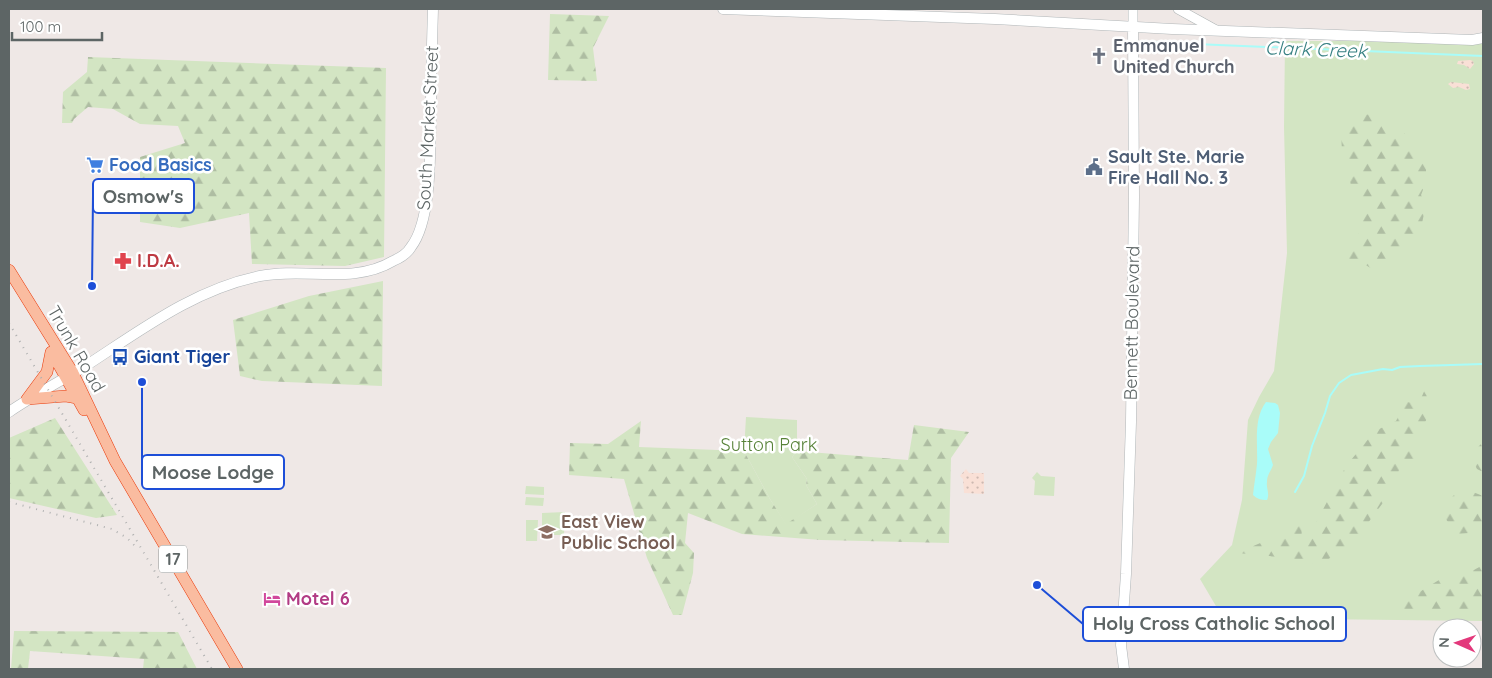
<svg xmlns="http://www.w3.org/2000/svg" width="1492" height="678" viewBox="0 0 1492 678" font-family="Quicksand,sans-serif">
  <defs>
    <pattern id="forest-firs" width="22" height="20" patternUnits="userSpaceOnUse" patternTransform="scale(1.25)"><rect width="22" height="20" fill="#d3e5c3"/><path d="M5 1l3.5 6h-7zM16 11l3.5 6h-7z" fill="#aebda2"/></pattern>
    <pattern id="sand-dots" width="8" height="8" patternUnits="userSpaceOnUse" patternTransform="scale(1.25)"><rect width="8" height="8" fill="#f9e0d6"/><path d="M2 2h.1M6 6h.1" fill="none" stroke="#cdb9b1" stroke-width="1.8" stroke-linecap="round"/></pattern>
  </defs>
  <rect width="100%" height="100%" fill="#efe8e6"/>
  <path fill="#d3e5c3" d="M 1285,41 L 1483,41 L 1483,621 L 1223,618 L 1200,579 L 1232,545 L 1242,500 L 1248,420 L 1259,397 L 1274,371 L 1287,253 L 1284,127 Z
    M 746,417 L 797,420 L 797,451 L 792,457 L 807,479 L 806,485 L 817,504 L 786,525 L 770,499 L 744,451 Z
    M 1037,472 L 1041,476 L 1055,477 L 1054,496 L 1034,495 L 1035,481 L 1032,478 Z
    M 526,486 L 544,487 L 544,495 L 525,494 Z
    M 526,497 L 544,498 L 543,506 L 525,505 Z
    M 565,512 L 564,535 L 542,535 L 542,513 Z
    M 526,520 L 538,520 L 537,541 L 526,541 Z"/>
  <path fill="url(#forest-firs)" d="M 550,14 L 609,16 L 593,48 L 597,81 L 548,80 Z
    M 88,57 L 386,68 L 384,257 L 345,266 L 252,264 L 249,213 L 180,228 L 140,222 L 140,157 L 185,143 L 178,126 L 140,124 L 113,109 L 88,107 L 74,119 L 72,123 L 62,123 L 63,92 L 87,72 Z
    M 1356,114 L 1379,115 L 1403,132 L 1426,155 L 1426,182 L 1421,195 L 1426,204 L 1420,233 L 1379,273 L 1364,264 L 1348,261 L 1347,250 L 1358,237 L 1362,215 L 1353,193 L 1342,151 L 1341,133 Z
    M 383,281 L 382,386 L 262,381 L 240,376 L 233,320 L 309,296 Z
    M 1426,387 L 1430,412 L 1418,437 L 1414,460 L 1401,466 L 1388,496 L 1353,543 L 1324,562 L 1299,565 L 1279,557 L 1237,553 L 1284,533 L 1302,523 L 1301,551 L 1346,466 L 1375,431 L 1396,421 L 1406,402 L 1419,403 Z
    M 55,418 L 117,515 L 96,518 L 9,498 L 9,438 Z
    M 641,421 L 639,447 L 744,451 L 770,499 L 786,524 L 817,504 L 806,485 L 807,479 L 792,457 L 797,451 L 908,460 L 914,425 L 969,432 L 951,458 L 949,543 L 821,540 L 742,534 L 688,513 L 685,543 L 694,553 L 693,573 L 682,615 L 673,615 L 647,558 L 624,479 L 569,475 L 570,443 L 608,444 Z
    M 1483,442 L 1483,472 L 1477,469 L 1474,463 L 1480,461 L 1476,449 Z
    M 1468,490 L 1483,496 L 1483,529 L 1469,533 L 1457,534 L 1442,514 C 1450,500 1450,493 1468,490 Z
    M 1483,565 L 1483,613 L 1393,610 L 1397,600 L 1421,591 L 1439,580 L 1472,571 Z
    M 14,631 L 178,632 L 197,669 L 143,669 L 144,659 L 30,651 L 28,669 L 11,669 Z"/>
  <path fill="url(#sand-dots)" d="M 1470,60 L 1473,61 L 1474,64 L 1470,69 L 1464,65 L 1457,64 L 1458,61 Z
    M 1451,82 L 1469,84 L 1470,89 L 1466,90 L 1459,87 L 1453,88 L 1448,84 Z
    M 966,469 L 969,473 L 984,473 L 984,494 L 964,493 L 963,479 L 960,476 Z"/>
  <path fill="#a9fcf9" d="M 1266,402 L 1275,403 L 1278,405 L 1280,413 L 1278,433 L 1271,442 L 1268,449 L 1273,465 C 1271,471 1267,475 1267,482 C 1266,489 1270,493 1267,500 C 1261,500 1257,499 1253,495 C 1254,485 1256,474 1257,464 C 1258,444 1253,419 1266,402 Z"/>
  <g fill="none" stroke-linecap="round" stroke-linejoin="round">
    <path stroke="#a9fcf9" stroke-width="2" d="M 1148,42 L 1483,56
      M 1295,492 L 1304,476 L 1312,446 L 1325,413 L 1330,396 L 1339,383 L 1351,375 L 1383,369 L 1392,370 L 1400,367 L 1420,366 L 1483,364"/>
    <g stroke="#aeb4b5" stroke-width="10">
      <path id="tertiary" d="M 1133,9 L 1133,27
        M 1178,9 L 1216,30"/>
    </g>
    <g stroke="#b0b6b8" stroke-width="11">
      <path id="secondary" d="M 723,9 L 995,19 L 1172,29 L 1472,40 L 1483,38
        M 9,412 C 34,395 61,381 87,365 C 141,330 195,289 260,276 C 304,267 353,285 393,261 C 400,258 407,254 411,247 C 433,219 430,143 431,107 C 431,74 432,42 433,9
        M 1124,669 L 1121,645 L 1126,574 L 1131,422 L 1134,197 L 1133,27"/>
    </g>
    <g stroke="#eb3909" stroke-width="12">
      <path id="trunk" d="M 9,270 L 73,373 L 115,461 L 237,669
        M 55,358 L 84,410
        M 27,399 L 47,372 L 51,352
        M 27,399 L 66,396 L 77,398"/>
    </g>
    <use href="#tertiary" stroke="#fff" stroke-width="9"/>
    <use href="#secondary" stroke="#fff" stroke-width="10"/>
    <use href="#trunk" stroke="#fabca0" stroke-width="11"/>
    <path stroke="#b0b1b1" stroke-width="2" stroke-dasharray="1 6" stroke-linecap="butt" d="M 9,323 L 212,669
      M 9,502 L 112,529 L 127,538 L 136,547"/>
  </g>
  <defs>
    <g id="church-bare" transform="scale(1.35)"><path d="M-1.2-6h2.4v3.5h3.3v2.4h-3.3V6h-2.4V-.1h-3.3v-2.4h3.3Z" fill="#6b7280" stroke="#fff" stroke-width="2.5" paint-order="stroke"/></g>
    <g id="supermarket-bare" transform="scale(1.35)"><path d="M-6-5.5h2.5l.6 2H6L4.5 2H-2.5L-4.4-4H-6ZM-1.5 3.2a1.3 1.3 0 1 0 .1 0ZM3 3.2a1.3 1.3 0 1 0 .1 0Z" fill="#3f7fe0" stroke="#fff" stroke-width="2.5" paint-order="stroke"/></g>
    <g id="civic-bare" transform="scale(1.35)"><path d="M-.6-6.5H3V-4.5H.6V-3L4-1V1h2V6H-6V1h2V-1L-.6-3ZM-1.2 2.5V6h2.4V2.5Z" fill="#5c6f8a" stroke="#fff" stroke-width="2.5" paint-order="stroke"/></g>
    <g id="pharmacy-bare" transform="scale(1.35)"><path d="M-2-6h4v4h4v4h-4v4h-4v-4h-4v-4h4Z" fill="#e0444e" stroke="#fff" stroke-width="2.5" paint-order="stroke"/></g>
    <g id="bus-bare" transform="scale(1.35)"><path d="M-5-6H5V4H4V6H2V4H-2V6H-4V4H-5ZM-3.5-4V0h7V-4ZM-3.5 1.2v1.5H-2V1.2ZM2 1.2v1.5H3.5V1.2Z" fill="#1a4fb4" stroke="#fff" stroke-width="2.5" paint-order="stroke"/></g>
    <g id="school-bare" transform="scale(1.35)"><path d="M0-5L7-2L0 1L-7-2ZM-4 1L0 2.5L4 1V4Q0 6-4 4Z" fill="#8d6e63" stroke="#fff" stroke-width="2.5" paint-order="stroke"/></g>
    <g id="hotel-bare" transform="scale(1.35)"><path d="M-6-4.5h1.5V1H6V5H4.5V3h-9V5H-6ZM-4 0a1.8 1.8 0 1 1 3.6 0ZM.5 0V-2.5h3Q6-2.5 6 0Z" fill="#d1479c" stroke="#fff" stroke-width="2.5" paint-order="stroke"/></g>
  </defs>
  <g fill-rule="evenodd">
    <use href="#church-bare" x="1099" y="56"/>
    <use href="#supermarket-bare" x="95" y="165"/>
    <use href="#civic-bare" x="1094" y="167"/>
    <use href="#pharmacy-bare" x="123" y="261"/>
    <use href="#bus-bare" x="120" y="357"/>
    <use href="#school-bare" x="547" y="532"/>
    <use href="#hotel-bare" x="272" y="599"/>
  </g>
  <g text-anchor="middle" stroke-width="5" stroke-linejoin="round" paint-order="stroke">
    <rect fill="#fff" stroke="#8e9393" stroke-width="1" x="159" y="545.5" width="28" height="27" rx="4"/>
    <g font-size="16" font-weight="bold" fill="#5d6565">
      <text x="173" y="565">17</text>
    </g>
    <g font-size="18" font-weight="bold" fill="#5b616d" stroke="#fff" text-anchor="start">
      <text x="1113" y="52">Emmanuel<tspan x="1113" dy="21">United Church</tspan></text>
    </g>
    <g font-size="18" fill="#5d6565" stroke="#fff">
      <text transform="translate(428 128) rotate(-87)" y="6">South Market Street</text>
      <text transform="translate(1132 323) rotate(-89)" y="6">Bennett Boulevard</text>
      <text transform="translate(76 349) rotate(60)" y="6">Trunk Road</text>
    </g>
    <g font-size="18" font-weight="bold" fill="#4e5e75" stroke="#fff" text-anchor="start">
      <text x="1108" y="163">Sault Ste. Marie<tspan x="1108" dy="21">Fire Hall No. 3</tspan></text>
    </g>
    <g font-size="18" font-weight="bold" fill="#366cbe" stroke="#fff" text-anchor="start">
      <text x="109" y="171">Food Basics</text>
    </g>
    <g font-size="18" font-weight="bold" fill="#be3a42" stroke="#fff" text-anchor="start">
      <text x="137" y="267">I.D.A.</text>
    </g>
    <g font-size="18" font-weight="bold" fill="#164399" stroke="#fff" text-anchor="start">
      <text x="134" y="363">Giant Tiger</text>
    </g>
    <g font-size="18" fill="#578238" stroke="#fff">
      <text x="769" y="451">Sutton Park</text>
    </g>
    <g font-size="18" font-weight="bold" fill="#785e54" stroke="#fff" text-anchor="start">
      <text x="561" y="528">East View<tspan x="561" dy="21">Public School</tspan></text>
    </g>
    <g font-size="18" font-weight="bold" fill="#b23c85" stroke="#fff" text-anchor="start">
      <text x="286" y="605">Motel 6</text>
    </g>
    <g font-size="19" font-style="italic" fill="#378082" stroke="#fff">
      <text transform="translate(1316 49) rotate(2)" y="7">Clark Creek</text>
    </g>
  </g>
  <path fill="none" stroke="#1d4ed8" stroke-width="2" d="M92 286L93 196M142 382L142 472M1037 585L1083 624"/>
  <g fill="#1d4ed8" stroke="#fff" stroke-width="2">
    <circle cx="92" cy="286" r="5"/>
    <circle cx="142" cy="382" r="5"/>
    <circle cx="1037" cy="585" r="5"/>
  </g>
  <g fill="#fff" stroke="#1d4ed8" stroke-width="2">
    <rect x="93" y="179" width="101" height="34" rx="5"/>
    <rect x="142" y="455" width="142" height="34" rx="5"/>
    <rect x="1083" y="607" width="263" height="34" rx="5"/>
  </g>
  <g font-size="19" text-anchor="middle" font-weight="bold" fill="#5d6565">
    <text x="143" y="203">Osmow's</text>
    <text x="213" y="479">Moose Lodge</text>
    <text x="1214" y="630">Holy Cross Catholic School</text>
  </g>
  <rect width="1492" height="678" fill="none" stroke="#5d6565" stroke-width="20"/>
  <g transform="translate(1457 643) rotate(272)"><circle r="24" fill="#ffffff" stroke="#bec1c1"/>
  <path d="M0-4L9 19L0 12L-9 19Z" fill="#e3387b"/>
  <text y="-8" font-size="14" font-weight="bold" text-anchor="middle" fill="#5d6565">N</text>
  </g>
  <path d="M12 32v8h90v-8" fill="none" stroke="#5d6565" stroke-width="2.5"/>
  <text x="20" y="32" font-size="15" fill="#5d6565" stroke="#ffffff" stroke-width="4" paint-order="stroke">100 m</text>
</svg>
